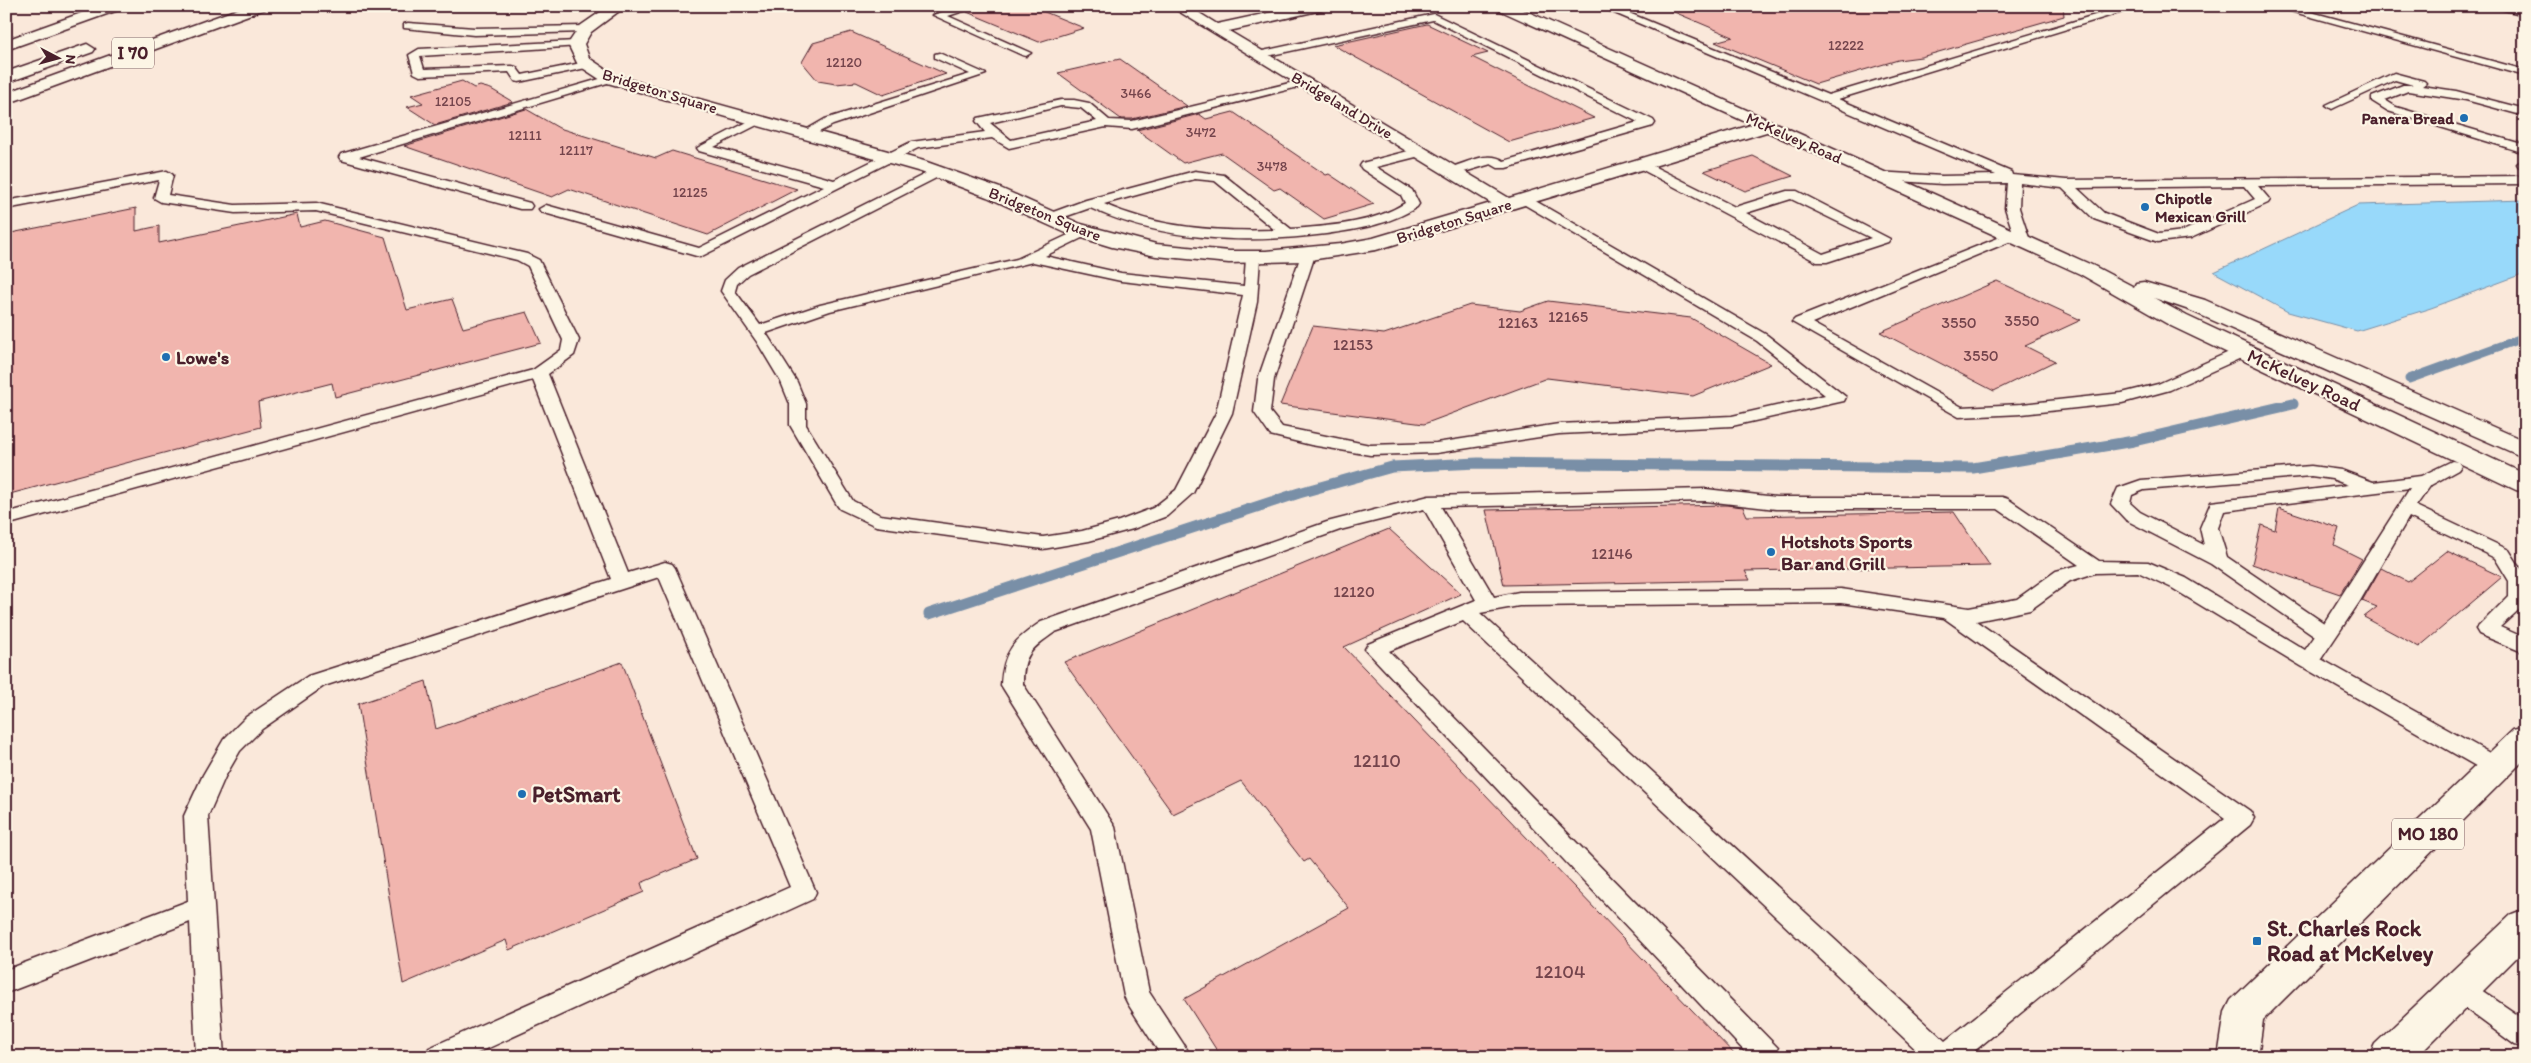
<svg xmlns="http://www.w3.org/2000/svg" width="2531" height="1063" font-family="Itim,sans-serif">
<rect width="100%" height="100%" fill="#fae8da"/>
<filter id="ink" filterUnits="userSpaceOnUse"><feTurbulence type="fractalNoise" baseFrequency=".02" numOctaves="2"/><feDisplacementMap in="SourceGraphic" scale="10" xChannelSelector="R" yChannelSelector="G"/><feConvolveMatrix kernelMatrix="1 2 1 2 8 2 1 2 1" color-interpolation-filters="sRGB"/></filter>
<g filter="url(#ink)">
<!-- water -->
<path fill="#98d9fa" stroke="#798fa7" d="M2525,200V273L2431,308L2357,331L2288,312L2214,272L2358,205Z"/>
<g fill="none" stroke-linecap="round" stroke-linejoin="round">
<!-- stream-far1 -->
<path stroke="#798fa7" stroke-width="9" d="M2409,379L2525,337"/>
<!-- stream -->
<path stroke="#798fa7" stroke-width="11" d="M929,614L1299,493L1392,467L1478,463L1973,468L2134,441L2293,404"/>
</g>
<!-- building -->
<g fill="#f1b5ae" stroke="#4a1f2b">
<path d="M981,6H1030L1084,28L1039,42L967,12Z"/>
<path d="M1660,6H2063L2064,16L1921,57L1898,60L1816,84L1715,42L1733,37Z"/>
<path d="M1427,24L1488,53L1472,57L1594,118L1509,142L1333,45Z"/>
<path d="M851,32L946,74L883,95L856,82L836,84L818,81L802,62L813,43Z"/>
<path d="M1120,59L1187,106L1132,119H1121L1058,73Z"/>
<path d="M462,81L474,88L480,86L491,89L513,102L435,125L407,107L423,103L411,95Z"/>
<path d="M526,109L559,128L656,158L672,151L797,189L708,235L569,189L552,197L404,146Z"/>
<path d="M1233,112L1326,175L1329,174L1374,204L1324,219L1280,188L1274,190L1222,153L1183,163L1137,130L1199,114L1206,119Z"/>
<path d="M1753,156L1793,176L1745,191L1704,171Z"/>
<path d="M136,208V231L159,226V243L297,214L300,227L325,221L385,237L407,310L452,299L463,328L527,312L541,343L335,397L332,383L258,402L261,427L6,495V234Z"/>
<path d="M1997,281L2081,320L2025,346L2055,361L1994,391L1880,332Z"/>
<path d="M1548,301L1691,318L1771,364L1693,396L1547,378L1424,424L1280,405L1313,326L1384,334L1470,305L1520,311Z"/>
<path d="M1726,505L1743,507L1747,516L1954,512L1990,566L1745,571L1750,580L1504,585L1486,510Z"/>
<path d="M2279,508L2339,528L2334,545L2362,559L2340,594L2252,564L2261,525L2275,530Z"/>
<path d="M1389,529L1461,594L1344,647L1737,1057H1221L1184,999L1349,908L1309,859L1304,862L1241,781L1173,814L1064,662Z"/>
<path d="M2447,551L2502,577L2419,647L2364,617L2377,607L2362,601L2381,568L2408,582Z"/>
<path d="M622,662L697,859L641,883L644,892L509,950L506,940L403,984L358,704L426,681L436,729Z"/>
</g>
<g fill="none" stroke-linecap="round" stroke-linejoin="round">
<!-- lane casing -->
<g stroke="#4a1f2b" stroke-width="3">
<g id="lane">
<path d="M961,6H979L948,16L1031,53L1026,56L1022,55L933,15Z"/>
<path d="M1598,6H1612L1828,95L2125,6H2142L1838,99L2011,172L2012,175L2066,180L2525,176V184L2258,186L2270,200L2268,203L2191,238L2158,242L2094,219L2062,188L2020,183L2019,208L2030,241L2028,244H2018L2016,239L1812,323L1962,407L2022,404L2122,393L2158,384L2238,348H2250L2252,351L2250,354L2170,390L2122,403L2022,414L1959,417L1792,322L1795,319L2013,232L2005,208L2007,183L1942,184L1872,179L1871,176L1877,172L1942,176L1996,175ZM2244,186L2255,199L2183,231L2159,234L2104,213L2077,188Z"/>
<path d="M2272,6H2289L2525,70V76Z"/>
<path d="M2495,6L2525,9V15L2496,8Z"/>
<path d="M1434,14L1653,120L1655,123L1653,126L1506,168H1498L1491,164L1454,175L1448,171L1449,168C1466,163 1489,150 1504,161L1638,122L1433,20L1258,58L1253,55L1258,52Z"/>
<path d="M408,23L474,28L585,26L590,29L585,32L474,35L404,28V24Z"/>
<path d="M576,41L581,44L580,46L420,56L424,69L512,66L516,67L522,75L586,62L592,65L586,68L519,82L515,81L509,72L420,76L414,73L409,55L419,49Z"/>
<path d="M939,53L986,74L833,125L809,137L805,138L799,134L825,119L970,74L935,58V54Z"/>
<path d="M2394,73L2424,81L2426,83L2422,86L2456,91L2525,109V116L2466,100L2408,91L2385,100L2396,107L2525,145V153L2388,111L2372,101V97L2403,85H2413L2395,80L2336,107L2332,109L2326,105Z"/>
<path d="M610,76L614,77V81L359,157L530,203L532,206L530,209H520L341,160L339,157L341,154Z"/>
<path d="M1306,79L1310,80V84L1132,129L1106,127L1009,148L992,138L918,148L700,257L541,212L539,209L546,205L699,248L824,186L699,151L697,148L755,118L759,117L765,121L714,147L834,180L911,142L985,132L976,121L978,118L1061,100H1074L1089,103L1109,120L1132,121ZM1061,106L1081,108L1097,121L1011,140L990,123Z"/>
<path d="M1420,148L1424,149L1426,152L1424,155L1376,167L1412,190L1419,204L1417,207C1389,225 1358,229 1326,234C1246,244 1165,242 1090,208L1050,222L1043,218L1045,215L1086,200L1195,171L1224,175L1291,229C1329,226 1372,224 1405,203L1401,195L1362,169L1360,166L1362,163ZM1195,179L1215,181L1275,230C1216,232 1158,228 1104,204Z"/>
<path d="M2525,158V167H2519L2517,164Z"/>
<path d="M1641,160L1735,207L1787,191H1797L1890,239L1888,242L1827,262H1817L1637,167L1635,164L1637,161ZM1791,199L1871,238L1823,254L1746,213Z"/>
<path d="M937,168L943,172L942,175L748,274L737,284L735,291L760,325L820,305L1017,259L1083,228L1090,232L1088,235L1045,256L1121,273L1244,286L1246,258L1253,254L1258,255L1260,258L1257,302L1232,413L1193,493L1167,516L1133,529L1089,541L1043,549L876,526L840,509L837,505L790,425V404L781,382L757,342L721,291L725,280L738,268ZM1033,262L1121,281L1243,295L1216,413L1176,490L1153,508L1119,521L1082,531L1043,537L880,515L853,501L806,425V404L797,382L766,333L830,311Z"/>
<path d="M167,171L173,175L168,195L235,205L316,203L527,254L539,260L579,340L574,355L548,374L628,573L665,562L672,564L675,568L816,892L813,899L469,1057H425L429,1048L790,887L659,577L324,686L262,729L240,751L225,777L208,816L224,1057H196L190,922L6,993V970L188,901L184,816L203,775L224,739L246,717L308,676L611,579L533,380L6,525V513L533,370L561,350L563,340L528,266L517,260L316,211L235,213L161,202L154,198L159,180L6,209V201Z"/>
<path d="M1525,195L1767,335L1846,397L1844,401L1732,426L1559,434L1436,453L1370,455L1311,445L1270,435L1254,412L1258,379L1301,255L1308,251L1315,255L1274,379L1270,412L1282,427L1370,445L1436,443L1559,424L1732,416L1825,395L1757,341L1520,202L1518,199Z"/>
<path d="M2452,461L2458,462L2461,466L2458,470L2431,485L2416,506L2509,550L2525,575V604L2500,627L2525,638V653L2479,634L2476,629L2509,596V581L2495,558L2409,517L2360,601L2321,659L2504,761L2507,767L2504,773L2496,776L2488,773L2301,666L2172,588L2138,572L2095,573L2070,581L2030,610L1976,621L2250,811L2254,818L2250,825L1967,1057H1924L1463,621L1389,651L1778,1048L1782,1057H1750L1365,649L1368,644L1476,600L1424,509L1340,530L1055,632C1031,649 1023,654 1023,684L1115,827L1149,992L1192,1057H1162L1128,1004L1124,996L1091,829L1001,685C1003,651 1014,640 1041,622L1327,522L1429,496L1706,489L1776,497H2002L2008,499L2099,561L2148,562L2186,578L2305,650L2315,636L2211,564L2126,520L2111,504L2118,488L2141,480L2311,466L2341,470L2373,482L2421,476ZM2311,476L2332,479L2348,485L2211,502L2200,528L2204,545L2140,512L2130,503L2132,495L2144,490ZM2410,488L2324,623L2227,557L2218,528L2224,511ZM1706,501L1776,509H1998L2079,565L2056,571L2017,599L1969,608L1841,589L1519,592L1494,597L1441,507ZM1841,603L1944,618L2225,818L1945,1041L1480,613L1519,606Z"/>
<path d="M2459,977L2468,981L2525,1020V1048L2515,1045L2450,997L2446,989L2450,981Z"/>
</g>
</g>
<!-- street casing -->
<g stroke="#4a1f2b" stroke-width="3">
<g id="street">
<path d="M101,6H123L121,9L6,50V40Z"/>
<path d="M609,6H626L591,32L584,44L589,58L616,76L924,161L1000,188L1081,224L1156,244L1229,251H1266L1340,244L1373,238L1491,203L1170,6H1188L1217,24L1300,6H1329L1322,10L1229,31L1509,198L1761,122H1773L1776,126L1773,130L1376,250L1303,261L1229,263L1156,256L1112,247L1066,233L987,197L921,172L604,82L578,65L568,44L580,26Z"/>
</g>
</g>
<!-- secondary casing -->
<g stroke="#4a1f2b" stroke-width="3">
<path id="secondary" d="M1495,6H1515L2094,266L2134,287L2136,283L2144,282L2205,300L2525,441V458L2189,310L2154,298L2187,316L2525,474V492L2516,490L2171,326L2080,274L1497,9Z"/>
</g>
<!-- primary casing -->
<g stroke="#4a1f2b" stroke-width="3">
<g id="primary">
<path d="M2525,727V759L2263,1020L2258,1057H2218L2225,1012L2231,1000L2513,730Z"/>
<path d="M2525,909V949L2417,1057H2369L2375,1044L2512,914Z"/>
</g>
</g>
<!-- highway casing -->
<g stroke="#4a1f2b" stroke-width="3">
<g id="highway">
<path d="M246,6H267L265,9L6,104V93Z"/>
<path d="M87,44L95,49L93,52L6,83V72Z"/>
</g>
</g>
<!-- lane -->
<use href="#lane" fill="#fcf5e5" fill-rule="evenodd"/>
<!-- street -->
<use href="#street" fill="#fcf5e5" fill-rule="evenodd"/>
<!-- secondary -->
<use href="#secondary" fill="#fcf5e5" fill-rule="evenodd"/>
<!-- primary -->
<use href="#primary" fill="#fcf5e5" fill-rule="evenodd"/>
<!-- highway -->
<use href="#highway" fill="#fcf5e5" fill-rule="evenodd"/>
</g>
</g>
<!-- markers -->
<g fill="#1f6fb2" stroke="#fcf5e5" stroke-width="2">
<circle cx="2464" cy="118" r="5"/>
<circle cx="2145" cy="207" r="5"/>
<circle cx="166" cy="357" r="5"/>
<circle cx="1771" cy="552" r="5"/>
<circle cx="522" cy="794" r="5"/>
<rect x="2252" y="936" width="10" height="10" rx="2.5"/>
</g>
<g text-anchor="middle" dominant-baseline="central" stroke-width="4.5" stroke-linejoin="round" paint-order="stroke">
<!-- far-number labels -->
<g font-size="14" fill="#74444c">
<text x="1846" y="45">12222</text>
<text x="844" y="62">12120</text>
<text x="1136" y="93">3466</text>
<text x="453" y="101">12105</text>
<text x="1201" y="132">3472</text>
<text x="525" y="135">12111</text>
<text x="576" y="150">12117</text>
<text x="1272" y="166">3478</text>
<text x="690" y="192">12125</text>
</g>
<!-- far-street labels -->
<g font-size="16" fill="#4a1f2b" stroke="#fcf5e5">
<text transform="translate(660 91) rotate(17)">Bridgeton Square</text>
<text transform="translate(1342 105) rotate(31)">Bridgeland Drive</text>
<text transform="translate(1794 138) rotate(24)">McKelvey Road</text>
<text transform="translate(1045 214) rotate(22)">Bridgeton Square</text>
<text transform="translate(1454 221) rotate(-17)">Bridgeton Square</text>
</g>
<!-- far-poi labels -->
<g font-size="16" font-weight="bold" fill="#4a1f2b" stroke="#fcf5e5" text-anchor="end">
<text x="2454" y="118">Panera Bread</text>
<text x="2155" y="198" text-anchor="start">Chipotle<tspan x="2155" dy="18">Mexican Grill</tspan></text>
</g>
<!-- number labels -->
<g font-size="16" fill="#74444c">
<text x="1568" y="316">12165</text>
<text x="2022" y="320">3550</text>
<text x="1518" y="322">12163</text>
<text x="1959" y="322">3550</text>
<text x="1353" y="344">12153</text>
<text x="1981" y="355">3550</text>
<text x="1612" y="553">12146</text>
<text x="1354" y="591">12120</text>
</g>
<!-- shield labels -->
<g fill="#fcf5e5" stroke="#7f5f63" stroke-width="1">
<rect x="112" y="37.5" width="42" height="31" rx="4"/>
<rect x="2392" y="818.5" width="72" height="31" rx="4"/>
</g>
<g font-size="18" font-weight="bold" fill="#4a1f2b">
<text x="133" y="53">I 70</text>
<text x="2428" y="834">MO 180</text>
</g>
<!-- poi labels -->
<g font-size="19" font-weight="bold" fill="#4a1f2b" stroke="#fcf5e5" text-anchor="start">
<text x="176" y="357">Lowe's</text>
<text x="1781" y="541">Hotshots Sports<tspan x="1781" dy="22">Bar and Grill</tspan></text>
</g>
<!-- street labels -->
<g font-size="19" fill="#4a1f2b" stroke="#fcf5e5">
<text transform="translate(2304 380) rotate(25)">McKelvey Road</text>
</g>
<!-- near-number labels -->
<g font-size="19" fill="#74444c">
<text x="1377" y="760">12110</text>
<text x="1560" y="971">12104</text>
</g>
<!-- near-poi labels -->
<g font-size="22" font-weight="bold" fill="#4a1f2b" stroke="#fcf5e5" text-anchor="start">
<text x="532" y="794">PetSmart</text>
<text x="2267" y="928">St. Charles Rock<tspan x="2267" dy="25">Road at McKelvey</tspan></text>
</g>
</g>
<!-- margin -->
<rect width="2531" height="1063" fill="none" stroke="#fcf5e5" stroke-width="25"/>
<rect x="12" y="12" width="2506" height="1038" fill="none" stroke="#4a1f2b" stroke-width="2" filter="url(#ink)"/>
<!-- north arrow -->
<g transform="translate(58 58) rotate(96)" stroke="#fcf5e5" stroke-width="4" paint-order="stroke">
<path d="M0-4L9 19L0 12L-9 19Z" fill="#4a1f2b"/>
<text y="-8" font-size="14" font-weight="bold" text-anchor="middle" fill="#4a1f2b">N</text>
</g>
</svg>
